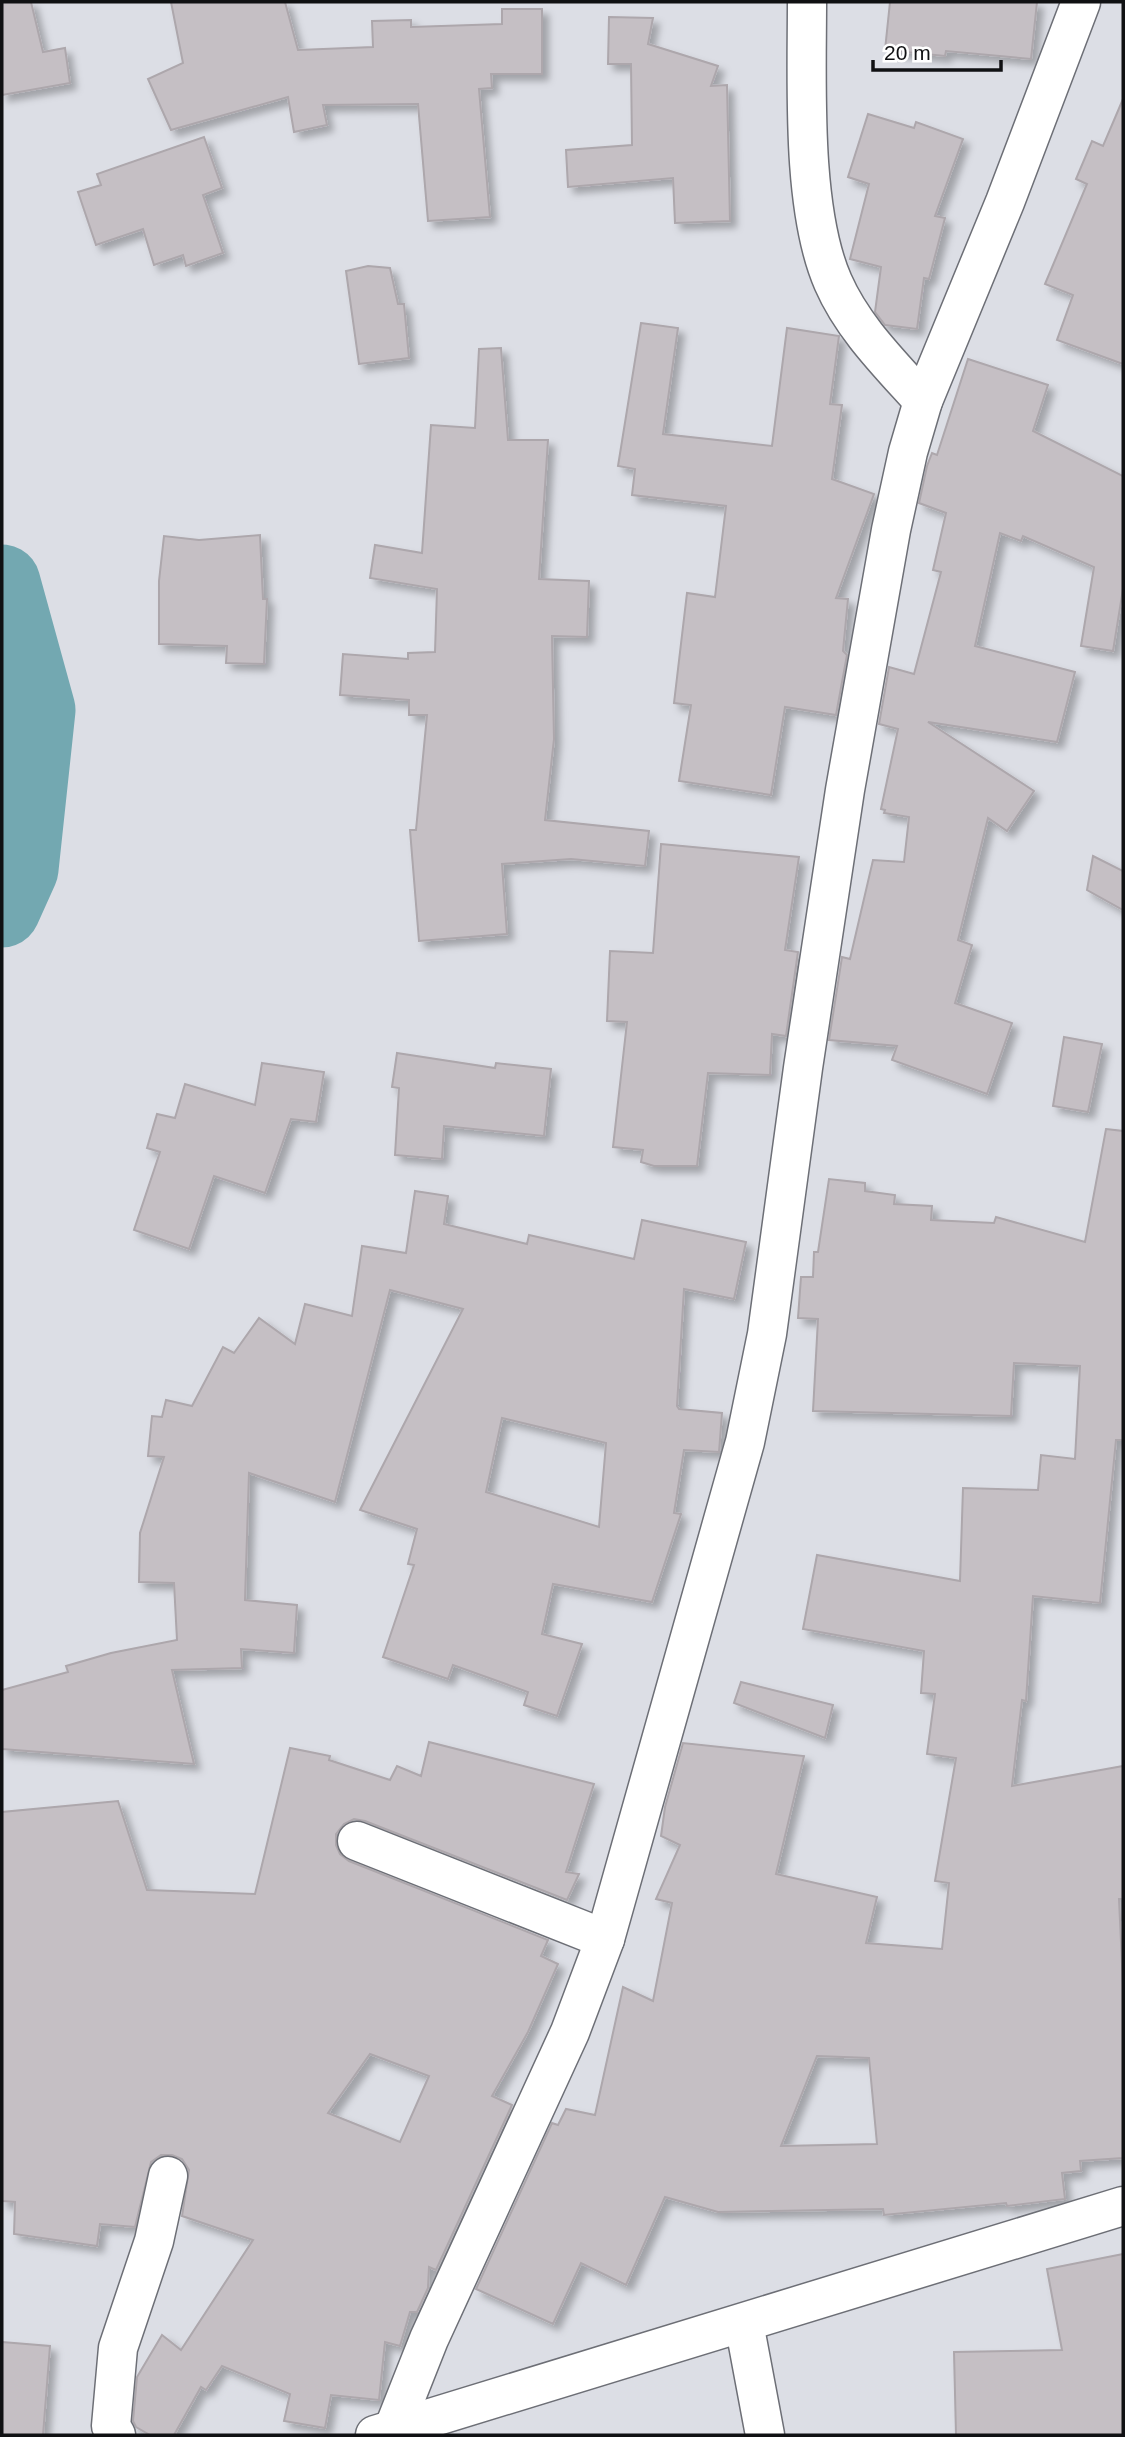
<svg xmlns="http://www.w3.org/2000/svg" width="1125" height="2437" font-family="Helvetica,sans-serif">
<defs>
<filter id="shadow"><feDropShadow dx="6" dy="6" stdDeviation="3.5" flood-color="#0004"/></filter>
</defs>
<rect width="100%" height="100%" fill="#dcdee5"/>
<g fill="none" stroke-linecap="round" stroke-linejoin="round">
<!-- river -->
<path stroke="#73a8b1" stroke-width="77" d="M2,583L37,710L20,869L2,909"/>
</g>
<!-- building -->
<g fill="#c5bfc4" stroke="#ada7ac" stroke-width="2" fill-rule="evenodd" filter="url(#shadow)">
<path d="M2,2H31L43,52L65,48L70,83L2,95Z"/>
<path d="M171,2H285L298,50L373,47L372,21L411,20V27L502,24V9H542V74H491L492,88L479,89L490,217L428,221L418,104L323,105L327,125L294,132L288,97L171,130L148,79L183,63Z"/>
<path d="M890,2H1037L1031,59L946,51L945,56L885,50Z"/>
<path d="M609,17L653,18L648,44L718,66L711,86L727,85L730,221L675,223L673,178L568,187L566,150L632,145L631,64H608Z"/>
<path d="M1123,99V364L1057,340L1073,295L1045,284L1087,184L1076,179L1092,141L1103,146Z"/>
<path d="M868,114L914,128L916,122L963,139L935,216L945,218L929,279L924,278L917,329L885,325L875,312L881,267L850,259L869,184L848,177Z"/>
<path d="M204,137L222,188L203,195L223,253L186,266L183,255L154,265L143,229L96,245L78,192L101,185L97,174Z"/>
<path d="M368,266L390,268L398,304H404L409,358L359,364L346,271Z"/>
<path d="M641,323L678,328L663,434L772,446L787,328L839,336L830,404L842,405L832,479L874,494L836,598L848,599L843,651L847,655L836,715L785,707L771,795L679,781L691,705L674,703L687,593L715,597L726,506L632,495L635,469L618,466Z"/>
<path d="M501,348L508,440H548L539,579L589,581L587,637L552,636L554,739L545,820L649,831L645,866L571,859L502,864L507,934L419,941L410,830H416L427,715H409V700L340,695L343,654L408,659V653L435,652L437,589L370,578L375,545L422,553L431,425L475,428L479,349Z"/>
<path d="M968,359L1048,385L1033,431L1123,476V589L1113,651L1081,646L1094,567L1023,536L1021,541L1000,533L975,646L1075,672L1057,742L928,722L1034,791L1007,831L988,818L958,940L972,945L955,1003L1012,1023L987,1094L892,1060L897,1046L829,1040L842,957L850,959L873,860L904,862L909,817L884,813L885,810L881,809L898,729L879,724L889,667L914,674L941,572L933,570L946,513L919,503L927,466L932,453L937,455Z"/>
<path d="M260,535L263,599H267L264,664L226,663L227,646L159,644V581L164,536L199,540Z"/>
<path d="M661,844L799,857L785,950L798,952L786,1036L772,1034L770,1075L708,1073L697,1166H654L641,1162L643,1150L613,1147L627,1022L607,1021L610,951L653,953Z"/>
<path d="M1093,856L1123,871V910L1087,890Z"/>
<path d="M1064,1037L1102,1044L1088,1112L1053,1106Z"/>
<path d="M397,1053L495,1068L496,1063L551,1069L544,1136L444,1126L442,1159L395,1155L399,1088L392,1087Z"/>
<path d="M262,1063L324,1072L316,1122L291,1119L265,1193L214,1176L189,1249L134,1230L160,1152L147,1148L157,1114L175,1118L185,1084L255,1105Z"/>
<path d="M1106,1129L1123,1131V1440H1116L1100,1603L1033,1596L1026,1701L1022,1700L1012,1786L1123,1766V1899H1119L1123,1986V2158L1080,2161L1081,2171L1062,2173L1065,2199L1007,2206L1006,2203L884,2215L883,2209L718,2212L665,2197L626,2285L581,2263L553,2324L476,2289L552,2123L558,2125L566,2109L595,2115L623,1987L653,2001L672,1903L656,1899L680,1845L661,1836L665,1807L683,1743L804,1756L776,1874L877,1897L866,1943L942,1949L949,1883L935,1881L956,1758L927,1754L935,1694L921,1693L924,1651L803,1629L817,1555L960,1581L963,1488L1038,1490L1041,1455L1075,1459L1080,1366L1014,1363L1011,1416L813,1411L818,1319L798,1318L801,1277H813L814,1252H818L829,1179L865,1183V1191L895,1195L894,1204L932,1206L931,1220L994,1223L996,1217L1085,1242ZM817,2056L869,2058L877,2144L781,2146Z"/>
<path d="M415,1191L448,1196L444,1224L527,1244L529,1235L634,1259L642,1220L746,1242L734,1299L684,1289L677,1406L679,1409L722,1413L719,1452L684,1450L674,1513L681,1514L652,1602L553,1584L542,1634L582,1644L557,1716L524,1705L528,1692L453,1665L448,1679L383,1657L414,1565L408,1564L417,1529L360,1510L463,1309L390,1290L335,1502L249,1473L245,1600L297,1605L294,1653L241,1649L242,1668L172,1670L194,1764L2,1749V1690L68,1672L66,1666L111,1653L177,1640L174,1583L139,1582L140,1533L164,1457L148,1456L152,1416L162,1417L166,1400L192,1406L223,1347L234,1353L259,1318L295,1344L305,1304L352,1316L362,1246L406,1253ZM502,1418L606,1443L599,1527L486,1492Z"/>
<path d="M741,1682L833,1705L825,1738L734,1703Z"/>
<path d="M429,1742L594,1784L566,1872L579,1874L567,1900L365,1821L354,1819L344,1824L336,1834V1845L340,1854L349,1861L548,1940L541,1956L558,1964L528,2032L492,2096L512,2105L436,2270L429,2267L428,2288L417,2312H410L400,2346L385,2342L379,2400L331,2395L325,2428L284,2421L290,2394L222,2366L206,2390L201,2387L174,2435H150L136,2427L133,2421L137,2377L162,2335L181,2350L253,2240L182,2216L189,2170L182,2159L172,2155H161L151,2162L135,2227L100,2224L97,2246L14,2234L15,2202L2,2201V1812L118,1801L147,1890L255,1894L290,1748L330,1756L329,1760L390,1780L397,1766L421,1776ZM370,2054L429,2076L400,2142L328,2113Z"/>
<path d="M1123,2254V2435H956L954,2352L1062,2350L1047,2269Z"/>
<path d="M2,2342L50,2346L43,2435H2Z"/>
</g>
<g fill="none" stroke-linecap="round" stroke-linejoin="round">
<!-- minor casing -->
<g stroke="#6d6f76" stroke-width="41">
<g id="minor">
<path d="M807,2C807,82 801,209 833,282C853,328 890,364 923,401"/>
<path d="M357,1841L605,1939"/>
<path d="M744,2323L765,2435"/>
<path d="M116,2435L111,2426L118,2348L154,2241L168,2176"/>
<path d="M375,2435L1123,2206"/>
<path d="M391,2435L429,2339L570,2032L605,1939L745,1442L767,1334L803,1068L845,790L891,530L908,452L923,401L1005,202L1081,2"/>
</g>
</g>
<!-- minor -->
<use href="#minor" stroke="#fff" stroke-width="38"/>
</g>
<!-- border -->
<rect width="1125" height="2437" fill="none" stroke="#101113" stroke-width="7"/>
<!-- scale -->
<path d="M873 60v10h128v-10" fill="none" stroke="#101113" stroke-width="3.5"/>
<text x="884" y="60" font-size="21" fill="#101113" stroke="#ffffff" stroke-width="5" paint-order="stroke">20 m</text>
</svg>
